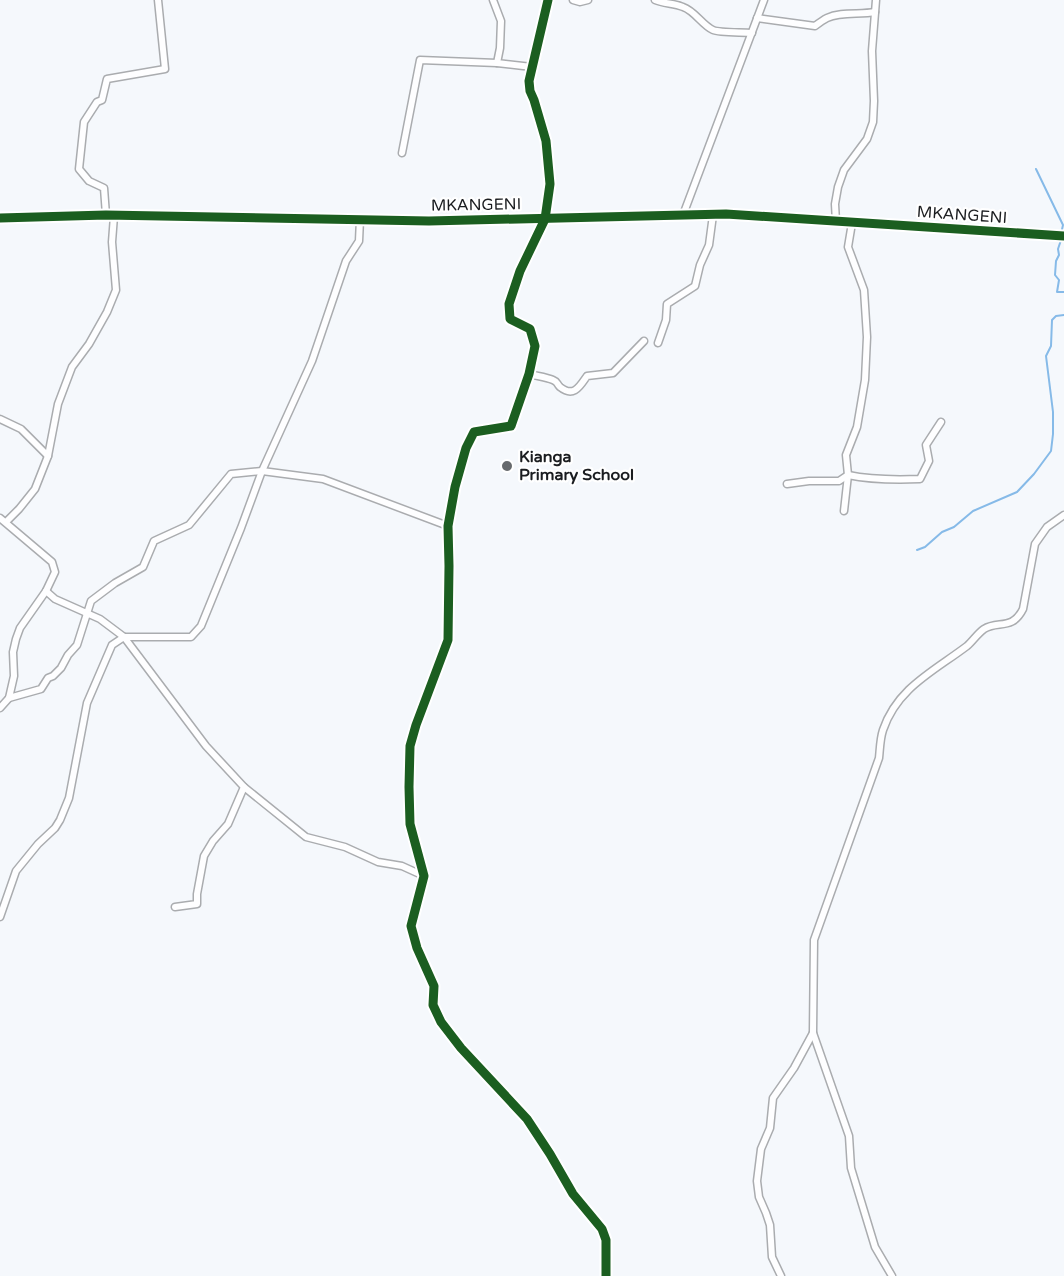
<svg xmlns="http://www.w3.org/2000/svg" width="1064" height="1276" font-family="'Varela Round',sans-serif">
<rect width="100%" height="100%" fill="#f5f8fc"/>
<g fill="none" stroke-linecap="round" stroke-linejoin="round">
<!-- stream -->
<g stroke="#86bae8" stroke-width="2">
<path d="M1036,169L1063,225L1061,234"/>
<path d="M1061,240L1058,249L1059,255L1056,261L1055,275L1059,280L1057,292H1064"/>
<path d="M917,550L925,547L942,532L954,527L973,511L1017,492L1034,474L1051,451L1053,434V412L1046,356L1051,346L1052,320L1056,316L1064,315"/>
</g>
<!-- minor casing -->
<g stroke="#aaacaf" stroke-width="9">
<g id="minor">
<path d="M493,0L501,21L500,48L497,63L532,67"/>
<path d="M548,0L529,81L530,91L534,100L546,141L550,184L545,219L520,271L509,304L510,319L530,329L535,346L529,374L511,426L474,432L466,448L455,487L448,526L449,566L448,640L416,725L410,746L409,787L410,824L424,876L411,926L417,948L434,986L433,1005L441,1022L461,1048L527,1119L550,1154L573,1194L602,1229L606,1240V1276"/>
<path d="M573,0L580,2L588,0"/>
<path d="M655,0C664,4 674,3 683,7C695,11 702,25 713,30C720,33 743,32 752,33"/>
<path d="M757,18L815,26C819,23 823,20 827,18C841,11 860,15 875,12"/>
<path d="M402,153L420,60L497,63"/>
<path d="M106,215L104,188L89,181L79,169L84,122L97,102L102,100L107,79L165,69L158,0"/>
<path d="M683,215L764,0"/>
<path d="M836,222L835,204L838,187L844,170L867,139L873,122L874,101L872,51L876,0"/>
<path d="M658,343L666,320L667,304L695,286L700,265L709,245L713,215"/>
<path d="M529,374C536,376 546,377 553,380C558,382 556,383 560,387C574,398 580,386 587,376L613,373L644,341"/>
<path d="M0,419L21,429L48,456"/>
<path d="M787,484L809,481H839L848,475C872,480 895,480 920,479L929,461L926,445L941,422"/>
<path d="M844,511L848,475L846,455L857,427L865,380L867,337L864,290L848,247L852,223"/>
<path d="M0,518L52,562L55,572L46,591L20,628L16,639L13,652L14,676L9,698L0,708"/>
<path d="M6,522L19,509L35,489L48,456L58,404L72,367L89,344L107,312L116,290L112,242L114,216"/>
<path d="M46,591L55,599L100,619L124,637L206,746L244,787L228,824L213,841L204,856L197,894V904L175,907"/>
<path d="M9,698L41,689L48,678L53,676L61,668L68,655L77,645L91,601L115,583L143,567L154,541L189,525L231,474L262,471L323,479L448,526"/>
<path d="M244,787L306,837L345,847L378,862L402,866L424,876"/>
<path d="M0,917L16,871L38,844L55,828L60,820L69,798L87,703L112,645L124,637H191L201,626L241,528L262,471L312,361L346,261L359,241L360,219"/>
<path d="M781,1276L772,1257L770,1225L766,1213L759,1197L757,1181L761,1149L770,1128L773,1098L794,1068L813,1033"/>
<path d="M892,1276L875,1247L851,1168L849,1136L813,1033L814,940L879,758C880,749 880,739 883,730C897,688 934,671 967,646C973,641 977,634 984,629C998,620 1012,631 1023,609L1035,544L1047,527L1064,515"/>
</g>
</g>
<!-- tertiary casing -->
<g stroke="#aaacaf" stroke-width="11">
<path id="tertiary" d="M0,218L106,215L429,221L726,214L1064,236"/>
</g>
<!-- minor -->
<use href="#minor" stroke="#fefeff" stroke-width="6"/>
<!-- tertiary -->
<use href="#tertiary" stroke="#fefeff" stroke-width="8"/>
<!-- cycleway casing -->
<g stroke="#fff" stroke-width="13">
<g id="cycleway">
<path d="M548,0L529,81L530,91L534,100L546,141L550,184L545,219L520,271L509,304L510,319L530,329L535,346L529,374L511,426L474,432L466,448L455,487L448,526L449,566L448,640L416,725L410,746L409,787L410,824L424,876L411,926L417,948L434,986L433,1005L441,1022L461,1048L527,1119L550,1154L573,1194L602,1229L606,1240V1276"/>
<path d="M0,218L106,215L429,221L726,214L1064,236"/>
</g>
</g>
<!-- cycleway -->
<use href="#cycleway" stroke="#1b5e20" stroke-width="9"/>
</g>
<!-- markers -->
<circle fill="#676a6d" stroke="#fff" stroke-width="2" cx="507" cy="466" r="6"/>
<g text-anchor="middle" dominant-baseline="central" stroke-width="4.5" stroke-linejoin="round" paint-order="stroke">
<!-- street labels -->
<g font-size="16" fill="#1b1d20" stroke="#fff">
<text transform="translate(476 205) rotate(-1)">MKANGENI</text>
<text transform="translate(962 215) rotate(4)">MKANGENI</text>
</g>
<!-- poi labels -->
<g font-size="16" font-weight="bold" fill="#1b1d20" stroke="#fff" text-anchor="start">
<text x="519" y="457">Kianga<tspan x="519" dy="18">Primary School</tspan></text>
</g>
</g>
</svg>
